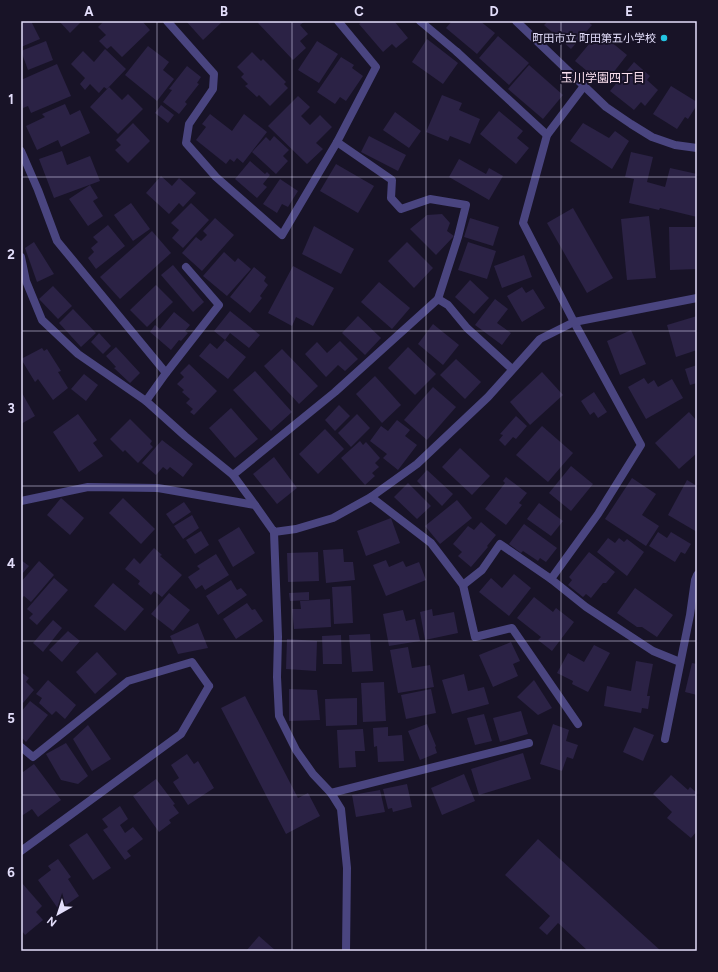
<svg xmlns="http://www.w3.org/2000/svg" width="718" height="972" font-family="Figtree,'Noto Sans JP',sans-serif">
<rect width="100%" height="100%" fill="#181327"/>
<!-- building -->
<g fill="#2b2245">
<path d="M21,21H31L40,39L21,47Z"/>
<path d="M59,21H82L70,33Z"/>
<path d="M104,21H142L150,30L122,57L111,46L107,49L99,41L106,35L98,27Z"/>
<path d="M186,21H223L203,40Z"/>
<path d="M260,21H305L300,25L308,34L300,41L306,48L293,60L258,23Z"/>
<path d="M363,21H394L408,38L396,48L392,44L383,52L359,24Z"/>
<path d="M452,21H480L495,33L477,54L446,28Z"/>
<path d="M548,21H587L592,25L571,49L544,25Z"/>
<path d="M599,32L627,55L609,78L598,70L593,76L575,61Z"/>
<path d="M498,36L529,63L509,85L479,58Z"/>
<path d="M427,39L458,63L443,84L412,62Z"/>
<path d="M46,41L53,60L28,70L21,51Z"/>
<path d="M317,41L338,54L319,83L298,70Z"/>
<path d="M148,46L169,62L163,70L174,79L157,101L125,75Z"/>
<path d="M105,49L126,69L107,89L104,87L99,93L90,84L85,90L80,84L85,78L71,64L83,51L94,62Z"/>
<path d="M252,52L261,61L263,59L286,82L284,84L288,88L270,106L259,95L257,97L245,86L248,84L241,77L244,74L237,67Z"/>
<path d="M341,57L354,65L352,68L363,76L346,101L340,97L335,104L317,92Z"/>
<path d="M634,62L650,76L647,80L658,90L645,106L641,102L634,110L610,91Z"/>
<path d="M57,64L71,96L31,113L28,106L23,108L21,102V80Z"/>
<path d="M529,65L563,95L543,119L508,89Z"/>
<path d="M187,66L201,77L197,83L199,84L185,102L187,104L179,114L163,102L172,90L169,89Z"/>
<path d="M671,86L697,102V105L688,119L685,117L677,129L653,114Z"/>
<path d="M109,87L122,100L128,94L143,109L118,134L90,107Z"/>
<path d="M442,95L462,103L459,110L480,119L470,144L450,136L448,141L426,132Z"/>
<path d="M298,96L310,107L301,116L310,125L320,115L332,127L316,143L323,149L307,164L268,126Z"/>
<path d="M65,104L70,115L80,110L90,133L61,147L58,140L37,150L26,126L45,117L42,114Z"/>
<path d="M161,105L174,115L168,123L155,113Z"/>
<path d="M499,111L523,131L517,138L529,148L516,164L480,134Z"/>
<path d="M395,112L421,131L409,148L383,130Z"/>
<path d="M210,114L232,131L244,114L267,132L243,163L237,158L234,162L230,159L226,164L196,140L206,127L202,124Z"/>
<path d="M133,123L150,141L128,163L115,150L121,145L116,140Z"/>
<path d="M583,123L609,138L615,131L629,141L612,169L570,141Z"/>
<path d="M274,136L289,150L283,156L288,161L276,174L252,152L266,137L270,141Z"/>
<path d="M369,136L406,155L398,171L361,152Z"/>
<path d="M62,151L67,165L90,156L100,181L54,198L39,159Z"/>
<path d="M631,152L653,157L647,182L665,187L670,168L697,174V217L660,208L659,210L629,203L634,179L625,177Z"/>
<path d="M459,159L486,174L489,168L503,176L489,200L449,177Z"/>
<path d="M250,161L265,174L267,172L270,175L263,184L267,187L257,198L235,179Z"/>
<path d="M336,164L374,186L358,213L320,191Z"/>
<path d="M161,176L172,186L179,178L196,193L183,207L179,203L169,214L146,193Z"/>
<path d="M280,179L298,191L288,207L282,204L277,213L263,204Z"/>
<path d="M90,185L98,198L93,201L103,216L88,226L69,199Z"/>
<path d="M131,203L150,229L133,241L114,215Z"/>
<path d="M191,203L209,220L183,248L172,238L179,230L171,223Z"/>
<path d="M573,208L613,278L587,293L547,223Z"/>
<path d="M442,214L450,223L447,231L454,236L436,255L410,229L427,215Z"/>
<path d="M649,216L656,278L627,280L621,219Z"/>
<path d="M215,218L234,235L202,271L182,253L196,237L201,241L207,235L203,231Z"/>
<path d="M470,218L499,227L493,246L464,237Z"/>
<path d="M108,225L125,246L96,269L88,258L94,252L91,248L98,242L93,237Z"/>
<path d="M314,226L354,249L341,274L302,254Z"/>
<path d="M669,227H697V269L670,270Z"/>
<path d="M152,231L171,253L120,299L100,277Z"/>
<path d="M34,242L54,274L37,282L25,248Z"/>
<path d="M407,242L433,268L414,288L388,261Z"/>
<path d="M468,242L496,251L487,279L458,270Z"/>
<path d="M224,252L235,262L238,258L251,269L227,296L203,276Z"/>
<path d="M524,255L532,277L502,288L494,266Z"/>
<path d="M173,265L204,302L193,312L161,275Z"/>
<path d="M293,266L334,288L313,326L296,317L292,326L268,313Z"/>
<path d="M254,267L266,277L264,281L268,285L260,296L262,298L250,313L230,297Z"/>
<path d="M470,280L489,298L474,314L455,297Z"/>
<path d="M379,282L410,308L392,329L361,302Z"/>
<path d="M156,285L173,302L147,327L130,310Z"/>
<path d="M53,286L72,306L58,319L39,299Z"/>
<path d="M522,287L526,293L533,289L545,308L522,322L507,296Z"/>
<path d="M495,299L508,309L497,323L511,333L502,345L475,325Z"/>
<path d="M73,309L96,333L81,347L59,323Z"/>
<path d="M230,311L260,335L249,348L230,333L225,340L214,331Z"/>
<path d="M174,312L190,325L185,331L188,333L181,341L179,340L171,350L150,332L155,325L160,329Z"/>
<path d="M358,316L381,338L365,355L342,333Z"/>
<path d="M697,316V350L676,357L667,325Z"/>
<path d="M433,324L459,345L443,365L418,344Z"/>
<path d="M631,330L646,364L620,375L607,341Z"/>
<path d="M99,333L111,346L103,354L91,342Z"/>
<path d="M225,340L246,357L228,379L199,356L210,343L217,349Z"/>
<path d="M340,341L358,359L345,371L338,365L326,377L305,354L317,342L327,353Z"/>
<path d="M116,347L140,373L130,383L114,368L116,367L106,356Z"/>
<path d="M408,347L436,374L415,395L388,368Z"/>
<path d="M42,348L44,351L47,349L61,371L58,372L68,388L53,400L38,379L35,382L21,359Z"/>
<path d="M282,349L318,386L299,404L264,366Z"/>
<path d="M456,359L481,382L465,399L440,375Z"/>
<path d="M189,364L217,391L194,415L190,412L193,409L186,403L190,399L182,392L184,390L177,384L184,377L180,373Z"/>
<path d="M697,365V383L690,385L685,369Z"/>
<path d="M255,371L292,412L271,431L233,390Z"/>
<path d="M542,372L563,395L530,425L510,402Z"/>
<path d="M84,374L98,385L86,401L71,389Z"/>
<path d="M375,376L401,405L382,423L356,394Z"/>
<path d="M644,378L648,384L654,380L658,387L672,379L683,398L646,419L628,387Z"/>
<path d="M433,387L456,407L427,440L404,420Z"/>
<path d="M594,392L607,412L598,418L594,412L590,415L581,401Z"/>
<path d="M22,393L35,416L21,424V394Z"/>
<path d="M339,405L350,416L335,431L325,420Z"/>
<path d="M231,408L258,439L235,458L209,428Z"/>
<path d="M689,412L697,421V453L679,469L655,443Z"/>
<path d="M78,414L97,440L93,443L103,456L79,472L53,432Z"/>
<path d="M357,414L370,428L351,447L338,433Z"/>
<path d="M516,416L527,426L516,439L513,437L505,446L499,440L503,435L500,434Z"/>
<path d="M130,419L152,441L150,444L153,447L138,463L125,450L123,452L110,439Z"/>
<path d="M397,420L410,430L405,436L417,445L398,470L383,458L387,454L370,441L381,426L388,431Z"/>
<path d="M542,426L573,453L548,482L516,455Z"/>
<path d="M325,429L344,449L318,474L299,454Z"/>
<path d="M162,440L193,464L183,477L170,467L167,470L163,467L156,475L142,463Z"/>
<path d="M360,441L363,445L366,442L380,458L375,463L379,467L372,473L375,476L365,485L341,458Z"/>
<path d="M460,448L490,476L472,495L442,467Z"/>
<path d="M274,457L297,488L277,504L253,474Z"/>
<path d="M571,466L593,484L571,511L549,493Z"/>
<path d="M427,470L453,494L442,506L417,481Z"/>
<path d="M506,477L527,493L519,503L522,505L506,525L485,509L505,483L503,481Z"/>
<path d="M632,478L656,494L642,515L659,526L646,546L605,519Z"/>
<path d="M687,480L697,486V532L668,515Z"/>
<path d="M408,483L431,506L417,519L394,497Z"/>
<path d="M61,498L84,518L70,535L47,515Z"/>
<path d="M123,498L155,529L141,544L109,513Z"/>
<path d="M457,500L472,518L440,544L425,526Z"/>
<path d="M184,502L191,512L173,524L166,514Z"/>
<path d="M539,503L563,521L551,536L527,519Z"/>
<path d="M192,515L199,528L183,539L174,526Z"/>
<path d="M391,518L400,543L366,556L357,531Z"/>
<path d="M481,522L496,535L487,546L488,547L471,567L458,556L462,552L453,544L468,526L474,530Z"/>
<path d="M524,524L557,548L546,562L540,558L538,561L523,551L521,553L509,544Z"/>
<path d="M239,527L255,553L233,567L218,540Z"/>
<path d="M201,531L209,545L195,554L186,540Z"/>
<path d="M658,532L667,538L671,532L691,544L685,554L681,552L675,562L649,546Z"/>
<path d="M608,538L615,543L619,538L624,542L627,539L644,552L627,576L597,552Z"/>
<path d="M154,548L162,555L160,556L182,575L162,597L154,591L151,595L138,584L140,581L125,569L134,558L140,564Z"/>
<path d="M343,549L344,562H353L355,580L326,583L323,550Z"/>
<path d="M318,552L319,581L288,582L287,553Z"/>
<path d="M589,552L615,572L606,583H603L591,598L586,594L583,597L568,585L572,580L569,577Z"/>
<path d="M216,554L229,575L205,590L202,585L196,589L188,577L200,569L197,566Z"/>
<path d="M21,560L29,566L21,575Z"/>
<path d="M386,560L389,567L403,561L406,567L419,562L426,580L386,596L373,565Z"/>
<path d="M39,561L54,575L31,602L24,596L22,598L21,596V582Z"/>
<path d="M514,574L531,588L509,616L479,592L491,578L502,588Z"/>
<path d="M54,578L68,590L37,625L29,618L33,614L27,609Z"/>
<path d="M231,580L237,590L241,588L247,595L218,615L206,596Z"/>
<path d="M113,583L144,609L125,631L94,606Z"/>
<path d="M351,586L353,623L334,624L332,587Z"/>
<path d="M635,588L673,615L657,637L642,627H637L617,613Z"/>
<path d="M309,592V600L290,601L289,593Z"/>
<path d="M169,593L190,610L173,631L151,614Z"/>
<path d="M534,597L553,612L556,608L574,622L552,651L538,640L541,637L517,618Z"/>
<path d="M330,599L331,627L294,629L292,609H301L300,601Z"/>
<path d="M247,603L252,610L255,609L263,621L236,639L223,619Z"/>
<path d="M432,609L433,616L454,612L458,633L425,640L420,612Z"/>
<path d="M403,610L406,621L415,619L420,641L389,646L383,614Z"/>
<path d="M53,620L62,628L43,652L33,643Z"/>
<path d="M198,623L208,648L178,654L170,636Z"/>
<path d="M68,631L80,641L62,662L49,650Z"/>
<path d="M370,634L373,671L352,672L349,635Z"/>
<path d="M341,635L342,664H323L322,636Z"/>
<path d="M287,639L317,641L316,671L286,669Z"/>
<path d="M511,642L520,661L513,664L518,676L493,687L479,655Z"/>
<path d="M594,645L610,653L588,692L572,684L573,681L557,673L568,653L584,662Z"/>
<path d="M408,647L412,668L430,665L434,687L398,693L390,650Z"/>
<path d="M97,652L117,674L95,694L76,672Z"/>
<path d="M636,661L653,664L647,696H650L648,709L642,708L641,713L604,706L607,686L631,691Z"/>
<path d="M692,663L697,664V695L685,692Z"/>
<path d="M21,672L29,678L26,682L34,690L23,703L21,701Z"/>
<path d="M464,674L468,691L484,687L489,704L452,714L442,680Z"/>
<path d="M48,680L76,705L65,719L56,711L52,715L39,703L42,698L36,694Z"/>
<path d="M534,680L552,708L538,715L517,697Z"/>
<path d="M384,682L386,721L363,722L361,683Z"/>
<path d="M289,689L317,690L320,720L289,721Z"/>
<path d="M431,689L436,713L406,719L401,695Z"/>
<path d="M245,696L298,798L308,793L320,816L286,834L221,708Z"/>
<path d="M357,698V725L326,726L325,699Z"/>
<path d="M30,701L48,715L26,742L21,737V712Z"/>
<path d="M521,711L528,734L500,742L493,718Z"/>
<path d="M484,714L492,741L475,745L467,718Z"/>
<path d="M427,724L436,746L435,747L437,753L420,760L408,731Z"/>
<path d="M553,724L569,730L566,741L578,745L573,759L567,757L562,771L540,764Z"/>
<path d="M88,725L111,759L92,771L73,739Z"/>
<path d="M388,727V736L402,735L404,761L378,762L377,746L374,747L373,728Z"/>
<path d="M634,727L654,735L643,761L623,752Z"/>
<path d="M363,729L365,751H355L356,767L339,768L337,730Z"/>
<path d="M66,743L88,776L78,784L61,780L46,754Z"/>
<path d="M523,753L531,779L479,795L471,769Z"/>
<path d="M187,754L194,764L198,761L214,788L188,805L173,782L179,778L171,765Z"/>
<path d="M34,764L61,800L38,817L32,809L23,815L21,813V769L23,772Z"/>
<path d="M464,774L475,801L442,815L431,788Z"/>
<path d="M671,775L688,790L690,787L697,793V831L691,838L667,818L672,812L653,794Z"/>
<path d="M156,779L175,804L173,805L179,813L169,820L171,823L159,832L133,796Z"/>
<path d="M407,784L412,807L393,812L392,808L388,809L383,789Z"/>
<path d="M380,790L385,812L356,817L352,795Z"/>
<path d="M120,806L128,819L120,825L125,833L133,827L143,839L127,851L131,856L125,860L103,830L108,827L102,819Z"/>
<path d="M87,833L111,868L93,880L69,845Z"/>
<path d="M538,839L661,951H588L558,923L547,935L539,928L550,916L505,875Z"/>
<path d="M58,859L71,877L68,879L79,896L59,910L38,880L51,870L48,866Z"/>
<path d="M21,882L42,906L36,912L43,920L25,935L21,930Z"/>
<path d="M259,936L276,951H246Z"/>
</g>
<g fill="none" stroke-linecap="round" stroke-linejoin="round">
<!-- service -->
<g stroke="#4a4580" stroke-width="8">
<path d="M420,21L457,52"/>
<path d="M337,142L392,180L391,198L401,209L430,199L466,205L458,237L438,299"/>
<path d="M166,373L219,305L186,267"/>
<path d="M463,585L482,570L500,544L551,579"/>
<path d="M21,747L33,757L128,681L192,662L209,686"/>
</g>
<!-- minor -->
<g stroke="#4a4580" stroke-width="8">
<path d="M167,21L214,74L213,89L189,124L186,143L216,177L282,235L337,142L376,67L338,21"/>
<path d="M516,21L606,107L631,124L652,137L675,145L697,148"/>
<path d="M457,52L547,135"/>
<path d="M584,86L547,135L523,223L574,322L641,445L598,514L551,579L586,607L624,632L653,651L680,662"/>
<path d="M21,151L38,190L57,241L166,373L146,401"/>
<path d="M21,257L26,281L42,320L78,354L146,401L185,436L233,475L255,505"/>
<path d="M233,475L335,392L438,299L448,305L467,328L512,369"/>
<path d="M371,497L431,543L463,585L475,637L512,628L578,724"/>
<path d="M21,501L88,487L158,488L255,505L274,532L296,529L333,518L371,497L417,464L488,397L540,339L574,322L697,298"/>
<path d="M274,532L278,637L277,677L279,716L296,750L313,774L331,793L341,809L347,868L346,951"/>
<path d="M665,739L690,615L695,580L697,575"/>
<path d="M331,793L529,743"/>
<path d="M21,851L181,734L209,686"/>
</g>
</g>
<!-- grid -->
<path fill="none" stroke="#e3defb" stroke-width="1" stroke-opacity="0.55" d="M157,21V951M292,21V951M426,21V951M561,21V951M21,177H697M21,331H697M21,486H697M21,641H697M21,795H697"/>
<!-- markers -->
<circle fill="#23c4e2" stroke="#181327" stroke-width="1.5" cx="664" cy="38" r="4"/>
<g text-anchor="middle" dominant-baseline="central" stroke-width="4" stroke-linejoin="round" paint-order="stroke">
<!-- poi labels -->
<g font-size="11" fill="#e3defb" stroke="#181327" text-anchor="end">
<text x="656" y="38">町田市立 町田第五小学校</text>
</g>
<!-- neighbourhood labels -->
<g font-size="12" fill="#fbe0ef" stroke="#181327">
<text x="603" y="78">玉川学園四丁目</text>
</g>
</g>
<!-- border -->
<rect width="718" height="972" fill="none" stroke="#181327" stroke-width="44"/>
<!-- north arrow -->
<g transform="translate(58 914) rotate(219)" stroke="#181327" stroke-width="3" paint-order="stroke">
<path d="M0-3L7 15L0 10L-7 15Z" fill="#e3defb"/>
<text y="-6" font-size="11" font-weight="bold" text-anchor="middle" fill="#e3defb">N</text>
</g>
<rect x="22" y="22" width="674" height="928" fill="none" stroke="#e3defb" stroke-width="1.5"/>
<g font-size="13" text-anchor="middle" font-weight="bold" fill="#e3defb">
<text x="89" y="16">A</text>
<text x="224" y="16">B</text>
<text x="359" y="16">C</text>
<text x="494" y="16">D</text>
<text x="629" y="16">E</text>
<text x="11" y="104">1</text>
<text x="11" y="259">2</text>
<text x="11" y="413">3</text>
<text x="11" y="568">4</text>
<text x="11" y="723">5</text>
<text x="11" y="877">6</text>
</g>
</svg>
